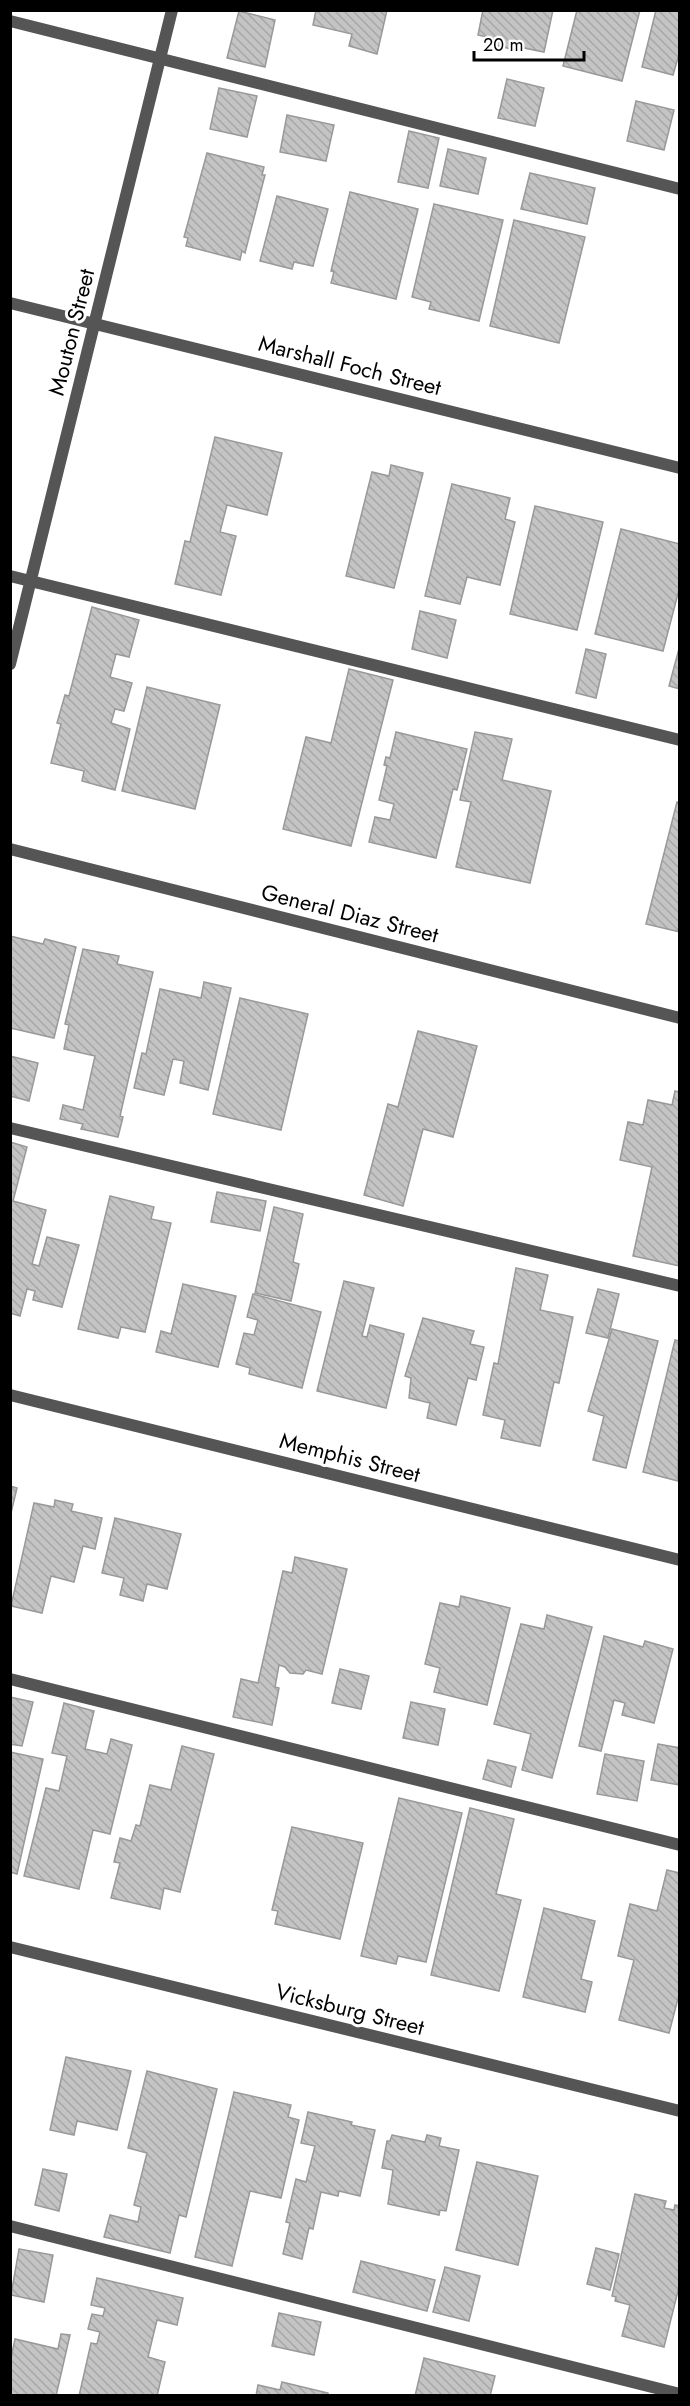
<svg xmlns="http://www.w3.org/2000/svg" width="690" height="2406" font-family="Jost,sans-serif">
<defs>
<pattern id="building-back-hatch" width="6" height="6" patternUnits="userSpaceOnUse" patternTransform="scale(1.5)"><rect width="6" height="6" fill="#c4c4c4"/><path d="M-1 5l2 2M0 0l6 6M5-1l2 2" fill="none" stroke="#a7a7a7"/></pattern>
</defs>
<rect width="100%" height="100%" fill="#fff"/>
<!-- building -->
<g fill="url(#building-back-hatch)" stroke="#999" stroke-width="1.5">
<path d="M316,10H387L377,54L349,46L352,34L313,25Z"/>
<path d="M483,10H553L544,52L519,47V51L490,44L491,38L478,35Z"/>
<path d="M577,10H640L622,81L563,66Z"/>
<path d="M656,10H680V51L673,75L642,67Z"/>
<path d="M239,11L275,20L265,67L227,58Z"/>
<path d="M507,79L544,88L535,126L498,118Z"/>
<path d="M219,88L257,96L247,137L210,129Z"/>
<path d="M636,101L674,110L664,150L627,141Z"/>
<path d="M287,115L334,125L326,161L280,152Z"/>
<path d="M409,131L439,138L428,188L398,182Z"/>
<path d="M448,149L486,158L478,194L440,186Z"/>
<path d="M207,153L264,167L262,175H265L245,253L242,251L240,260L186,246L188,238L184,237Z"/>
<path d="M530,173L595,188L587,224L521,209Z"/>
<path d="M350,192L418,209L396,299L331,283L334,272L331,271Z"/>
<path d="M277,196L328,209L313,266L294,262L292,269L260,261Z"/>
<path d="M434,204L503,220L479,321L429,309L431,302L412,297Z"/>
<path d="M514,220L585,237L559,343L490,326Z"/>
<path d="M215,437L282,453L267,515L227,505L220,532L236,536L221,595L175,584L185,541L190,542Z"/>
<path d="M391,465L423,473L394,588L346,576L372,472L389,476Z"/>
<path d="M452,484L510,498L505,519L515,522L500,585L467,577L460,604L425,596Z"/>
<path d="M535,506L603,522L577,630L510,614Z"/>
<path d="M621,529L680,544V586L663,651L595,634Z"/>
<path d="M92,607L139,620L129,657L116,654L110,677L132,683L124,711L115,709L111,723L130,729L115,790L82,781L84,771L51,763L61,724L57,723L65,695L69,696Z"/>
<path d="M420,611L456,620L447,658L412,649Z"/>
<path d="M680,645V689L669,686Z"/>
<path d="M586,649L606,654L596,698L576,693Z"/>
<path d="M349,669L393,680L351,846L283,829L306,737L331,743Z"/>
<path d="M147,687L220,705L195,809L122,791Z"/>
<path d="M396,732L467,749L457,790L453,789L436,858L369,842L375,817L390,820L394,804L379,800L387,766L384,765L386,757L390,758Z"/>
<path d="M475,732L512,739L502,780L551,791L530,883L456,867L471,802L460,800Z"/>
<path d="M677,802L680,803V932L646,924Z"/>
<path d="M10,936L43,944L45,939L76,947L54,1038L10,1028Z"/>
<path d="M83,949L119,956L117,964L153,972L120,1116L123,1117L118,1137L81,1129L83,1124L60,1119L63,1105L83,1110L95,1056L64,1049L69,1025L65,1024Z"/>
<path d="M204,982L231,988L208,1090L180,1083L184,1061L173,1059L164,1095L134,1088L142,1053L146,1054L160,989L201,998Z"/>
<path d="M240,998L308,1014L281,1130L213,1114Z"/>
<path d="M418,1031L477,1046L453,1137L423,1129L403,1206L364,1195L388,1104L398,1107Z"/>
<path d="M10,1056L38,1063L29,1101L10,1096Z"/>
<path d="M675,1091L680,1092V1266L633,1256L652,1167L620,1160L628,1122L643,1125L648,1100L672,1105Z"/>
<path d="M10,1142L27,1147L13,1201L46,1210L32,1264L39,1266L47,1237L79,1245L62,1307L33,1300L35,1291L27,1289L20,1316L10,1313Z"/>
<path d="M217,1192L266,1201L260,1231L211,1222Z"/>
<path d="M110,1196L154,1207L151,1219L171,1223L145,1332L121,1327L118,1338L78,1329Z"/>
<path d="M274,1207L303,1214L293,1262L299,1264L291,1301L255,1293Z"/>
<path d="M516,1268L548,1275L540,1310L573,1317L559,1383L554,1382L540,1446L501,1438L505,1420L483,1415L494,1363L498,1364Z"/>
<path d="M344,1281L374,1288L362,1336L367,1337L370,1325L404,1334L386,1408L317,1391Z"/>
<path d="M183,1284L236,1296L218,1367L156,1352L161,1331L171,1334Z"/>
<path d="M598,1289L619,1294L608,1338L586,1333Z"/>
<path d="M253,1294L321,1312L302,1388L249,1374L250,1368L236,1364L244,1333L254,1335L258,1320L247,1317Z"/>
<path d="M423,1318L474,1331L470,1344L484,1347L476,1380L468,1378L456,1425L427,1418L430,1403L409,1398L411,1378L405,1376Z"/>
<path d="M612,1329L658,1341L626,1468L593,1460L604,1416L588,1411Z"/>
<path d="M675,1340L680,1341L678,1481L643,1472Z"/>
<path d="M10,1486L17,1488L10,1517Z"/>
<path d="M55,1500L73,1504L71,1511L102,1518L95,1549L83,1546L74,1582L51,1576L42,1613L11,1606L34,1503L54,1507Z"/>
<path d="M115,1518L181,1534L167,1589L147,1584L143,1601L120,1595L124,1578L102,1573Z"/>
<path d="M295,1557L347,1569L322,1674L306,1670L303,1674L290,1673L285,1667L279,1665L275,1687L279,1688L272,1725L233,1717L241,1679L258,1683L283,1571L292,1573Z"/>
<path d="M461,1596L510,1608L487,1705L434,1692L440,1668L425,1664L440,1603L459,1607Z"/>
<path d="M547,1615L592,1627L552,1778L522,1770L531,1734L494,1724L521,1624L544,1629Z"/>
<path d="M604,1636L643,1647L645,1641L673,1649L654,1723L622,1715L625,1703L614,1700L601,1751L579,1746Z"/>
<path d="M340,1669L369,1676L361,1709L332,1703Z"/>
<path d="M10,1697L33,1702L22,1746L10,1744Z"/>
<path d="M411,1702L445,1709L438,1745L403,1738Z"/>
<path d="M64,1703L94,1711L85,1749L107,1754L111,1739L132,1745L110,1834L93,1830L79,1889L24,1876L46,1788L59,1791L67,1756L52,1753Z"/>
<path d="M658,1744L680,1748V1785L651,1780Z"/>
<path d="M182,1746L214,1754L180,1892L164,1888L160,1909L111,1898L120,1863L114,1862L120,1838L131,1841L136,1825L140,1826L150,1785L171,1790Z"/>
<path d="M10,1752L43,1759L17,1874L10,1872Z"/>
<path d="M605,1754L644,1761L637,1801L597,1794Z"/>
<path d="M488,1760L516,1767L511,1787L483,1779Z"/>
<path d="M399,1798L462,1813L426,1962L398,1956L396,1964L361,1956Z"/>
<path d="M470,1808L514,1819L496,1894L521,1900L499,1991L431,1975Z"/>
<path d="M292,1827L363,1843L340,1939L275,1924L278,1911L272,1910Z"/>
<path d="M667,1870L680,1873V1991L669,2033L619,2020L634,1960L618,1956L630,1904L657,1911Z"/>
<path d="M544,1908L595,1921L581,1979L592,1982L585,2012L523,1997Z"/>
<path d="M66,2057L131,2071L117,2130L77,2121L74,2135L50,2130Z"/>
<path d="M147,2071L217,2089L186,2217L179,2215L170,2253L104,2237L110,2215L138,2222L141,2207L134,2205L147,2153L128,2148Z"/>
<path d="M234,2092L291,2105L288,2117L299,2120L281,2198L250,2191L232,2266L195,2257Z"/>
<path d="M308,2112L352,2122L351,2125L375,2130L360,2196L339,2191L338,2196L321,2192L313,2229L309,2228L302,2259L283,2254L290,2223L286,2222L296,2179L306,2182L315,2146L301,2143Z"/>
<path d="M392,2135L425,2142L427,2135L441,2138L439,2146L459,2150L446,2211L440,2210L439,2215L388,2204L393,2170L382,2168L387,2141H390Z"/>
<path d="M477,2162L538,2176L518,2265L456,2250Z"/>
<path d="M43,2169L67,2174L59,2211L35,2205Z"/>
<path d="M635,2194L666,2201L664,2208L674,2210L675,2205L680,2206V2283L664,2347L622,2336L630,2305L615,2301L616,2297L612,2296Z"/>
<path d="M596,2248L619,2254L610,2290L587,2284Z"/>
<path d="M19,2249L53,2255L44,2302L11,2295Z"/>
<path d="M361,2261L435,2280L427,2311L353,2292Z"/>
<path d="M445,2267L480,2276L469,2321L433,2312Z"/>
<path d="M97,2278L183,2298L177,2325L157,2320L148,2357L165,2362L157,2396H79L91,2343L97,2344L100,2332L88,2329L92,2314L103,2316L105,2308L91,2305Z"/>
<path d="M279,2313L321,2322L314,2355L272,2346Z"/>
<path d="M61,2334L70,2335L56,2396H10V2363L15,2339L58,2349Z"/>
<path d="M424,2358L495,2376L490,2396H415Z"/>
<path d="M282,2382L328,2393V2396H256L258,2385L280,2390Z"/>
</g>
<g fill="none" stroke-linecap="round" stroke-linejoin="round">
<!-- service -->
<g stroke="#555" stroke-width="12">
<path d="M10,21L680,189"/>
<path d="M10,576L680,740"/>
<path d="M10,1128L680,1286"/>
<path d="M10,1679L680,1845"/>
<path d="M10,2226L680,2394"/>
</g>
<!-- minor -->
<g stroke="#555" stroke-width="12">
<path d="M10,303L680,468"/>
<path d="M10,664L172,10"/>
<path d="M10,849L680,1018"/>
<path d="M10,1395L680,1560"/>
<path d="M10,1947L680,2111"/>
</g>
</g>
<g text-anchor="middle" dominant-baseline="central" stroke-width="6" stroke-linejoin="round" paint-order="stroke">
<!-- street labels -->
<g font-size="22" fill="#000" stroke="#fff">
<text transform="translate(71 332) rotate(-76)">Mouton Street</text>
<text transform="translate(350 365) rotate(14)">Marshall Foch Street</text>
<text transform="translate(350 913) rotate(14)">General Diaz Street</text>
<text transform="translate(350 1457) rotate(14)">Memphis Street</text>
<text transform="translate(350 2009) rotate(14)">Vicksburg Street</text>
</g>
</g>
<!-- border -->
<rect width="690" height="2406" fill="none" stroke="#000000" stroke-width="24"/>
<!-- scale -->
<path d="M474 51v9h110v-9" fill="none" stroke="#000000" stroke-width="3"/>
<text x="483" y="51" font-size="18" fill="#000000" stroke="#ffffff" stroke-width="4.5" paint-order="stroke">20 m</text>
</svg>
